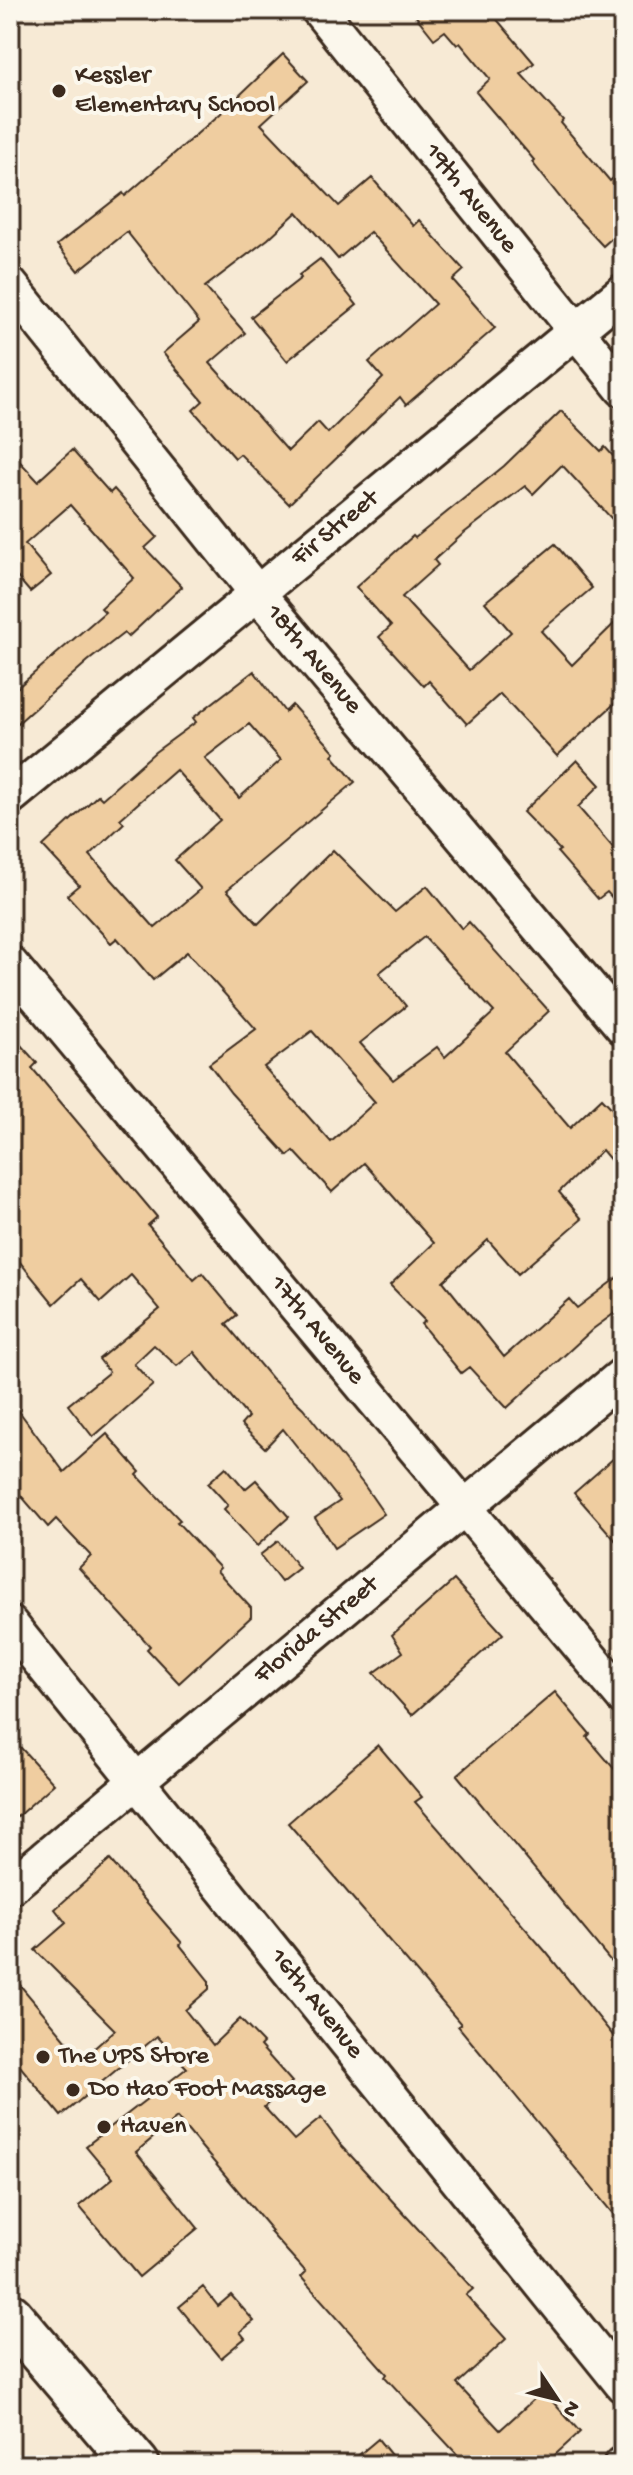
<svg xmlns="http://www.w3.org/2000/svg" width="633" height="2475" font-family="'Gochi Hand',sans-serif">
<rect width="100%" height="100%" fill="#f7ead5"/>
<filter id="ink" filterUnits="userSpaceOnUse"><feTurbulence type="fractalNoise" baseFrequency=".0125" numOctaves="2"/><feDisplacementMap in="SourceGraphic" scale="16" xChannelSelector="R" yChannelSelector="G"/><feConvolveMatrix kernelMatrix="1 2 1 2 8 2 1 2 1" color-interpolation-filters="sRGB"/></filter>
<g filter="url(#ink)">
<!-- building -->
<g fill="#efcda0" stroke="#3b2a1e" stroke-width="2" fill-rule="evenodd">
<path d="M411,10H489L534,63L521,74L563,120L561,123L610,181L623,169V228L603,246L574,215L532,162L534,160L476,92L490,79L460,43L457,45L445,31L434,39Z"/>
<path d="M283,54L308,81L261,124L339,206L372,178L413,226L419,220L464,270L453,280L495,328L406,405L400,397L289,504L240,454L235,458L193,410L203,401L163,353L199,322L127,232L78,271L57,245L123,193L125,196L220,114ZM297,212L338,259L370,232L435,304L369,362L383,378L328,433L318,422L288,451L210,363L245,333L205,287L268,239Z"/>
<path d="M320,259L357,305L287,361L251,317L301,278L299,275Z"/>
<path d="M561,411L601,451L605,447L623,467V531L562,465L533,494L525,486L464,533L434,560L438,565L402,597L469,670L511,632L485,602L555,544L592,588L541,631L572,665L623,615V696L557,756L500,694L467,724L429,681L424,686L379,637L391,626L356,587L413,536L415,538L504,466Z"/>
<path d="M72,450L110,493L114,489L157,537L145,548L182,587L128,637L124,633L88,661L10,730V694L105,612L101,608L134,578L70,505L25,544L51,575L30,592L10,569V451L38,481Z"/>
<path d="M254,671L285,712L292,705L335,752L332,755L355,782L227,890L258,924L333,850L395,912L427,886L462,929L469,922L549,1011L505,1052L570,1128L602,1098L623,1120V1175L602,1150L559,1192L582,1219L518,1274L488,1240L443,1281L504,1357L569,1299L577,1308L623,1273V1307L593,1329L507,1408L469,1367L461,1373L421,1324L425,1321L390,1285L434,1243L364,1163L332,1192L294,1151L288,1156L231,1093L209,1064L256,1029L187,952L153,980L117,938L111,943L67,895L79,885L43,846L98,795L102,799L155,752L196,722L193,718ZM249,724L281,760L239,798L205,758ZM176,770L220,820L175,860L201,889L155,928L90,855L124,823L120,819ZM424,937L494,1012L445,1057L437,1047L393,1080L360,1043L406,1006L379,973ZM312,1031L375,1102L331,1142L264,1067Z"/>
<path d="M577,760L600,785L578,807L623,859V910L607,892L598,899L557,852L560,850L523,812Z"/>
<path d="M10,1033L37,1063L32,1068L157,1217L148,1225L194,1280L202,1273L237,1315L226,1324L271,1378L303,1408L364,1485L384,1514L334,1548L315,1518L340,1501L283,1429L265,1448L241,1425L248,1417L194,1352L177,1366L154,1345L134,1364L153,1385L93,1437L68,1405L109,1372L99,1359L160,1309L131,1275L101,1302L81,1279L54,1304L10,1250Z"/>
<path d="M10,1399L64,1472L107,1434L140,1472L137,1475L180,1520L177,1522L220,1568L217,1571L251,1608V1617L179,1683L147,1649L150,1646L79,1568L91,1556L56,1519L48,1527L10,1483Z"/>
<path d="M623,1450V1549L574,1493Z"/>
<path d="M226,1467L245,1489L256,1480L289,1517L257,1546L224,1509L228,1505L208,1483Z"/>
<path d="M278,1541L299,1568L281,1582L260,1555Z"/>
<path d="M454,1580L503,1634L412,1715L374,1673L403,1652L392,1635Z"/>
<path d="M555,1692L590,1734L587,1737L623,1779V1976L457,1775Z"/>
<path d="M10,1736L54,1784L10,1823Z"/>
<path d="M378,1745L422,1797L415,1802L546,1952L623,2048V2226L458,2026L461,2024L288,1823Z"/>
<path d="M110,1860L182,1943L180,1945L209,1981V1989L185,2010L213,2045L240,2019L263,2043L260,2046L292,2082L264,2107L294,2140L321,2118L342,2146L473,2289L466,2295L506,2339L457,2384L500,2430L543,2391L580,2432L544,2465H467L385,2377L387,2374L301,2277L306,2272L270,2232L272,2231L177,2118L136,2152L198,2228L139,2277L79,2206L113,2178L86,2146L187,2068L157,2036L61,2116L10,2054V1973L82,2059L115,2030L35,1950L66,1923L55,1909Z"/>
<path d="M203,2287L218,2306L231,2295L254,2321L240,2332L245,2338L221,2358L179,2307Z"/>
<path d="M378,2439L399,2465H347Z"/>
</g>
<g fill="none" stroke-linecap="round" stroke-linejoin="round">
<!-- minor casing -->
<g stroke="#3b2a1e" stroke-width="40">
<g id="minor">
<path id="s1" d="M319,10L623,389"/>
<path id="s2" d="M10,285L258,594L623,1027"/>
<path id="s3" d="M10,797L623,292"/>
<path id="s4" d="M10,964L623,1697"/>
<path id="s5" d="M10,1624L623,2385"/>
<path id="s6" d="M10,1887L623,1375"/>
<path d="M621,2465L623,2464"/>
</g>
</g>
<!-- major casing -->
<g stroke="#3b2a1e" stroke-width="50">
<path id="major" d="M10,2316L137,2465"/>
</g>
<!-- minor -->
<use href="#minor" stroke="#fbf7ec" stroke-width="34"/>
<!-- major -->
<use href="#major" stroke="#fbf7ec" stroke-width="44"/>
</g>
</g>
<!-- markers -->
<g fill="#3b2a1e" stroke="#fbf7ec" stroke-width="3">
<circle cx="59" cy="91" r="8"/>
<circle cx="43" cy="2057" r="8"/>
<circle cx="73" cy="2090" r="8"/>
<circle cx="104" cy="2127" r="8"/>
</g>
<g text-anchor="middle" dominant-baseline="central" stroke-width="8" stroke-linejoin="round" paint-order="stroke">
<!-- poi labels -->
<g font-size="26" fill="#3b2a1e" stroke="#fbf7ec" text-anchor="start">
<text x="75" y="76">Kessler<tspan x="75" dy="30">Elementary School</tspan></text>
<text x="59" y="2057">The UPS Store</text>
<text x="89" y="2090">Do Hao Foot Massage</text>
<text x="120" y="2127">Haven</text>
</g>
<!-- street labels -->
<g font-size="26" fill="#3b2a1e" stroke="#fbf7ec">
<text stroke="none"><textPath href="#s1" startOffset="242">19th Avenue</textPath></text>
<text stroke="none"><textPath href="#s3" startOffset="422">Fir Street</textPath></text>
<text stroke="none"><textPath href="#s2" startOffset="482">18th Avenue</textPath></text>
<text stroke="none"><textPath href="#s4" startOffset="478">17th Avenue</textPath></text>
<text stroke="none"><textPath href="#s6" startOffset="400">Florida Street</textPath></text>
<text stroke="none"><textPath href="#s5" startOffset="488">16th Avenue</textPath></text>
</g>
</g>
<!-- margin -->
<rect width="633" height="2475" fill="none" stroke="#fbf7ec" stroke-width="40"/>
<rect x="20" y="20" width="593" height="2435" fill="none" stroke="#3b2a1e" stroke-width="3" filter="url(#ink)"/>
<!-- north arrow -->
<g transform="translate(557 2399) rotate(125)" stroke="#fbf7ec" stroke-width="6" paint-order="stroke">
<path d="M0-6L14 30L0 20L-14 30Z" fill="#3b2a1e"/>
<text y="-12" font-size="22" font-weight="bold" text-anchor="middle" fill="#3b2a1e">N</text>
</g>
</svg>
